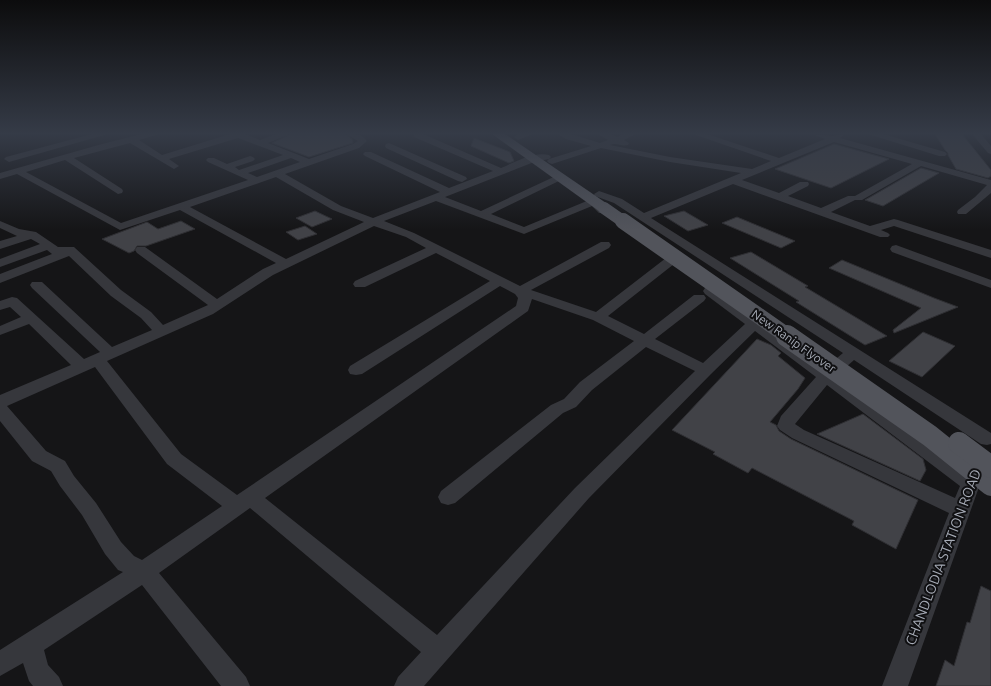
<svg xmlns="http://www.w3.org/2000/svg" width="991" height="686" font-family="Ubuntu,sans-serif">
<rect width="100%" height="100%" fill="#151517"/>
<!-- building -->
<g fill="#414247" stroke="#2f2f33">
<path d="M291,134H345L352,139L353,143L309,157L272,143Z"/>
<path d="M935,134H962L991,170V176L988,178L956,169L948,155V153L945,150Z"/>
<path d="M474,138L510,152L514,161L509,163L471,146Z"/>
<path d="M834,144L889,159L831,188L775,169Z"/>
<path d="M921,168L939,173L883,206L865,200Z"/>
<path d="M315,211L332,219L312,227L296,218Z"/>
<path d="M684,211L708,225L688,231L664,216Z"/>
<path d="M737,217L795,241L781,248L722,223Z"/>
<path d="M181,221L195,229L146,246H137L134,251L129,253L102,239L147,222L158,229Z"/>
<path d="M305,226L317,234L298,240L286,232Z"/>
<path d="M751,252L808,286L805,287L887,336L865,345L796,302L799,301L730,258Z"/>
<path d="M842,260L934,298L958,307L894,333L893,330L921,308L829,268Z"/>
<path d="M923,332L955,346L922,377L889,361Z"/>
<path d="M757,339L771,345L781,353L778,356L805,378L798,389L770,422L776,425L779,431L791,439L918,500L896,549L852,525L854,521L752,468L748,473L713,454L715,452L672,430Z"/>
<path d="M863,414L923,459L926,470L920,481L817,434Z"/>
<path d="M981,586L991,591V686H936L945,660L954,666L967,622L970,623Z"/>
</g>
<g fill="none" stroke-linecap="round" stroke-linejoin="round">
<!-- minor -->
<g fill="#36373c" fill-rule="evenodd">
<path d="M92,134H108L9,162L4,159L6,157Z"/>
<path d="M142,134H159L139,140L162,155L230,134H245L260,140L276,134H290L268,143L309,159L353,144L358,141L346,134C355,134 361,133 367,141L359,148L285,174L341,206L373,218L440,192L365,156L363,154L365,152H371L449,188L493,171L414,137L413,134H423L501,168C515,162 534,151 549,155L551,157L549,159L591,146L566,139L558,134H571L600,143L608,140L598,134H611L617,137L623,134H636L624,140L629,143L628,145C621,147 617,142 610,145L670,157L752,169L771,161L693,134H707L779,158L825,139L812,134L832,136L845,134L840,138L991,180V193L966,214H958L957,212L958,210L975,197L987,185L921,166L862,200H855L831,212L870,226L894,219L898,220L991,250V258L894,226L881,230L888,233L890,235L888,237H880L733,184L651,218L991,433V444L987,445L981,444L854,360L836,376L966,470L967,468L974,466L981,468L984,473L908,686H882L949,513L792,438L780,430L777,426L781,416L816,377L755,331L711,374L589,498L424,686H394L398,677L421,652L250,508L159,573L246,677L250,686H221L142,585L44,650L48,665L59,677L63,686H33L29,681L23,663L0,676V650L123,572L118,570L105,554L82,515L60,486L51,471L32,461L0,421V395L71,365L29,324L0,335V326L21,317L10,307L0,310V301L12,297L17,298L84,359L100,352L32,288L30,285L32,282H42L112,347L152,330L141,318L111,296L69,256L0,283V274L52,254L47,250L0,267V259L40,244L31,239L0,249V241L17,236L0,228V221L19,229L36,232L58,247H74L121,290L151,312L163,325L208,305L137,253L135,250L137,247H145L217,299L263,269L276,263L180,210L120,230L17,174L0,179V173L102,144ZM238,138L283,155L239,170L235,167L253,161L255,159L253,157L250,156L227,164L214,158H208L206,160L208,162L248,180L121,223L26,172L65,160L118,194L122,193L123,191L122,189L74,158L130,143L174,169L179,166L169,159ZM834,142L912,164L855,196H848L821,208L788,196L808,186L809,184L808,182H800L779,193L742,180ZM601,148L670,162L741,173L644,213L622,199L599,191L594,194L595,196L614,203L843,353L825,368L715,288H705L703,291L705,294L745,324L703,363L655,339L704,301L706,298L704,295H694L644,334L608,316L674,264L676,261L674,258H666L596,312L531,290L609,248L611,245L609,242H601L520,286L414,233L384,221L436,201L524,234L592,206L599,213H607L608,211C605,206 600,199 594,198L524,227L491,214L563,179L565,177L563,175L560,174L481,211L445,197L534,162L549,159L547,161L549,163L552,164ZM291,158L300,162L257,177L248,173ZM276,177L333,210L364,222L286,259L190,207ZM374,226L406,237L426,248L355,281L353,284L355,287H365L436,253L490,281L350,366L348,370L350,374L356,375L362,374L500,286L515,294L518,298L516,306L237,495L181,454L107,361L213,314L273,275ZM532,299L593,320L634,341L580,382L564,399L551,405L441,491L438,497L441,503L448,505L455,503L563,413L576,407L592,390L646,347L695,371L575,488L437,635L265,498L528,311ZM95,367L167,464L222,506L142,560L134,556L121,542L96,503L74,476L65,461L46,451L7,406ZM827,385L960,486L955,498L804,430L795,424Z"/>
<path d="M518,134H533L518,140L514,137Z"/>
<path d="M868,134H883L945,152L947,154L945,156H939Z"/>
<path d="M972,134H981L991,146V154L988,153Z"/>
<path d="M389,143L466,177L467,179L462,182L458,181L386,148L385,146L386,144Z"/>
<path d="M896,245L991,280V288L892,252L890,249L892,246Z"/>
</g>
<!-- major -->
<path fill="#52545b" fill-rule="evenodd" d="M492,134H505L609,205L611,208L609,211L604,212L599,211Z"/>
<!-- major-bridge-far2 -->
<path stroke="#52545b" stroke-width="12" d="M604,208L624,222"/>
<!-- major-bridge-far1 -->
<path stroke="#52545b" stroke-width="16" d="M623,221L789,337"/>
<!-- major-bridge -->
<g stroke="#52545b" stroke-width="22">
<path d="M787,336L930,436L991,485"/>
<path d="M959,443L991,467"/>
</g>
</g>
<!-- sky -->
<linearGradient id="sky" x2="0" y2="1"><stop stop-color="#0c0c0d"/><stop offset="0.58" stop-color="#353b47"/><stop offset="1" stop-color="#353b47" stop-opacity="0"/></linearGradient>
<rect width="991" height="230" fill="url(#sky)"/>
<g text-anchor="middle" dominant-baseline="central" stroke-width="4" stroke-linejoin="round" paint-order="stroke">
<!-- street labels -->
<g font-size="12" fill="#a7acb7" stroke="#101012">
<text transform="translate(794 341) rotate(35)">New Ranip Flyover</text>
</g>
<!-- near-street labels -->
<g font-size="14" fill="#a7acb7" stroke="#101012">
<text transform="translate(943 557) rotate(-69)">CHANDLODIA STATION ROAD</text>
</g>
</g>
</svg>
